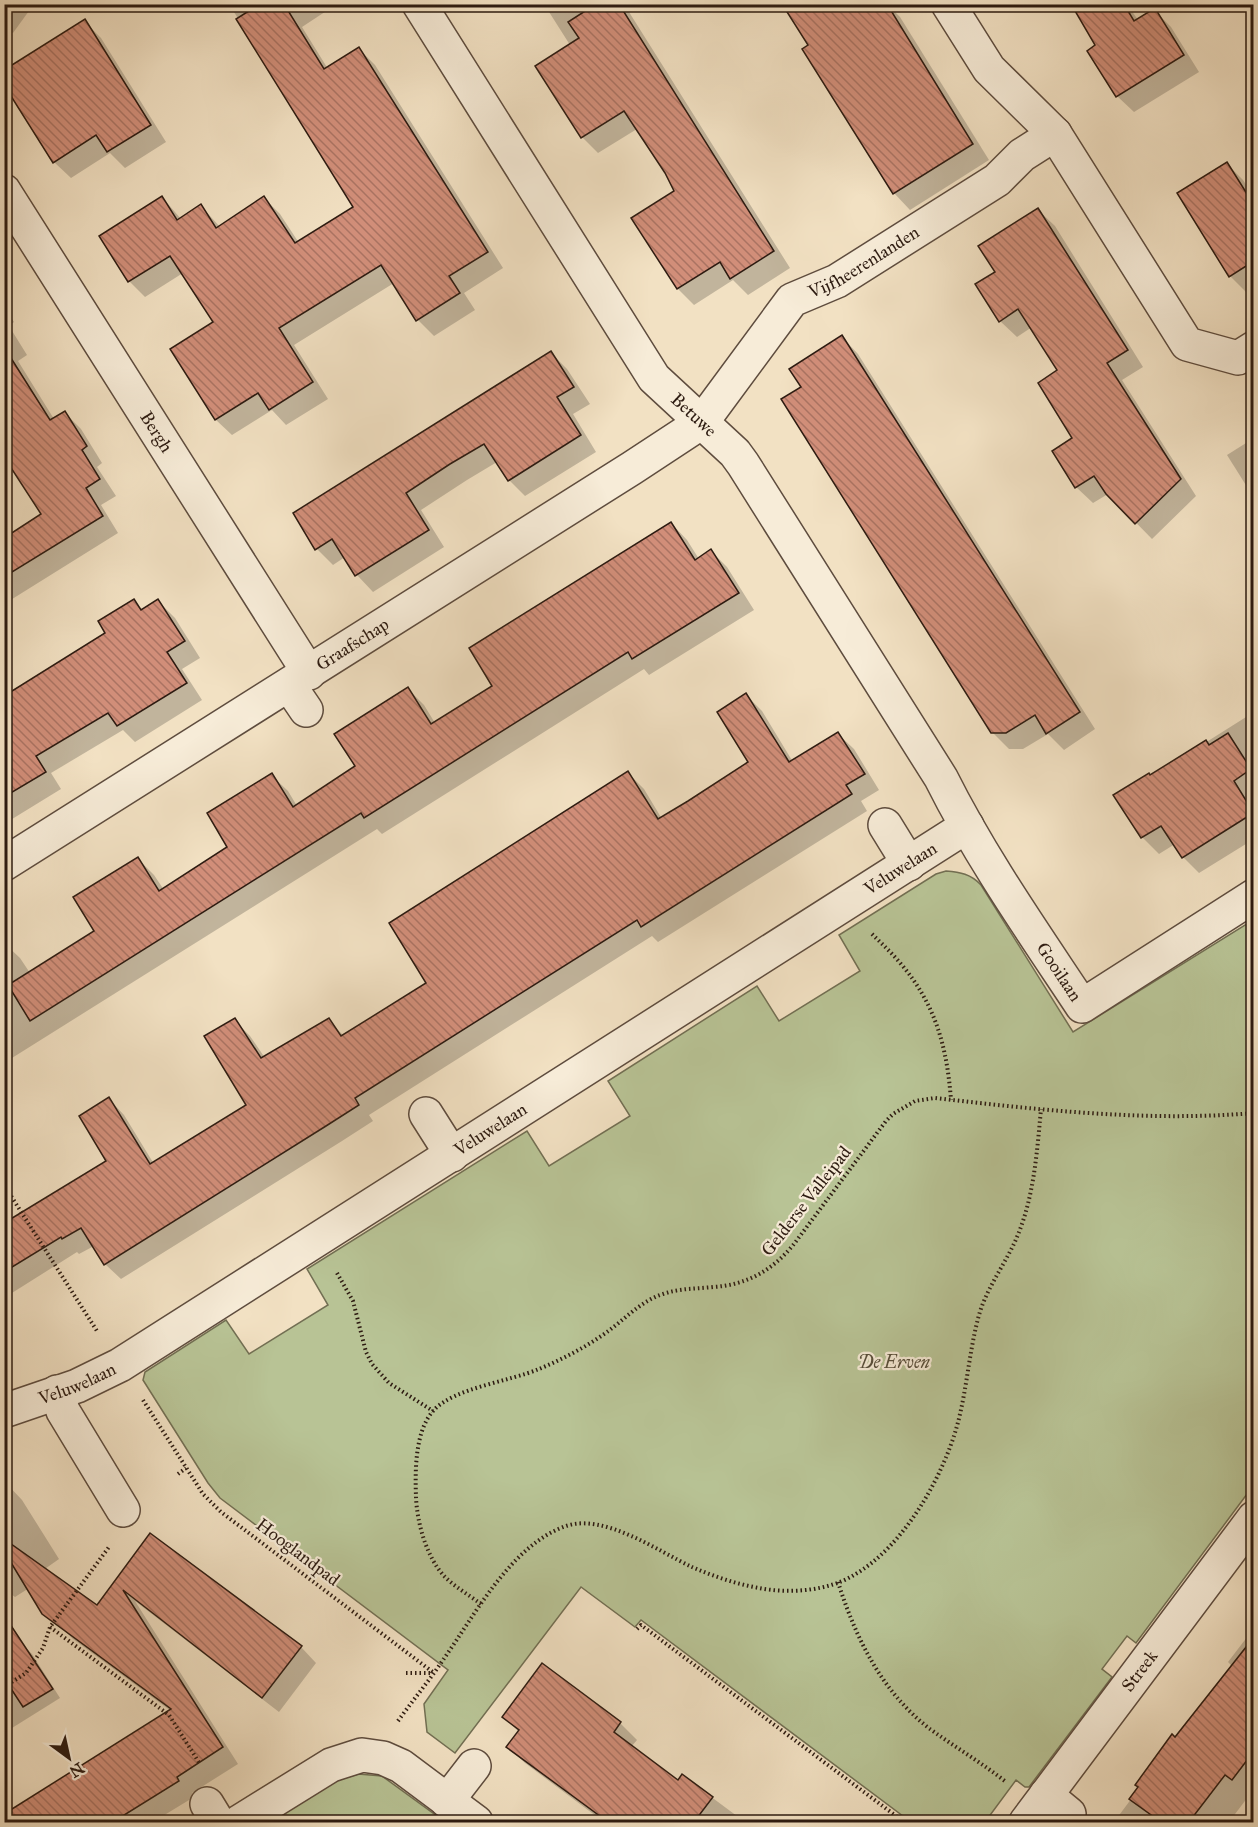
<svg xmlns="http://www.w3.org/2000/svg" width="1258" height="1827" font-family="'IM FELL Great Primer',serif">
<defs>
<pattern id="building-back-hatch" width="6" height="6" patternUnits="userSpaceOnUse" patternTransform="scale(1.5)"><rect width="6" height="6" fill="#d18e79"/><path d="M-1 5l2 2M0 0l6 6M5-1l2 2" fill="none" stroke="#aa7362"/></pattern>
</defs>
<rect width="100%" height="100%" fill="#f2e1c3"/>
<filter id="stains"><feTurbulence type="fractalNoise" baseFrequency=".00333" numOctaves="4"/><feColorMatrix values="0 0 0 0 .2 0 0 0 0 .09 0 0 0 0 .02 0 0 0 .5 -.17"/></filter>
<radialGradient id="worn" r=".72"><stop offset=".6" stop-color="#630" stop-opacity="0"/><stop offset="1" stop-color="#630" stop-opacity=".3"/></radialGradient>
<!-- green -->
<g fill="#b8c395" stroke="#726f53" stroke-width="1.5">
<path d="M946,871C960,872 971,874 981,885L1073,1032L1253,920V1486L1136,1643L1127,1636L1102,1669L1112,1677L1029,1787H1025L1016,1780L985,1822H911L641,1620L635,1627L581,1587L455,1753L427,1732L424,1704L448,1670L220,1498L208,1483L143,1380L145,1372L226,1320L249,1354L328,1305L307,1269L527,1131L549,1166L630,1116L608,1081L757,986L779,1021L860,971L839,935L936,874Z"/>
<path d="M358,1774L382,1776L441,1819L439,1822H276L277,1818L336,1781Z"/>
</g>
<!-- shadow -->
<g fill="#0003">
<path d="M4,4H34L13,33L4,27Z"/>
<path d="M229,4H337L302,27L328,69L359,49L375,65L503,268L464,293L475,310L434,336L418,320L394,283L294,345L328,399L286,425L272,410L232,435L216,420L172,349L215,322L183,273L145,297L129,281L162,197L181,219L201,206L220,227L264,198L280,214L299,243L355,207Z"/>
<path d="M544,4H621L629,12L790,268L748,295L733,280L694,305L678,289L676,191L637,129L598,153L582,137L570,45Z"/>
<path d="M887,4L900,17L989,160L910,210L894,193Z"/>
<path d="M1098,4H1127L1138,20L1154,10L1171,27L1199,72L1134,112L1117,96L1097,45Z"/>
<path d="M84,21L101,38L166,142L125,168L110,153L71,178L54,162Z"/>
<path d="M1227,164L1243,180L1252,194L1254,193V288L1246,292L1230,276Z"/>
<path d="M1038,210L1055,226L1143,367L1122,380L1196,496L1152,539L1108,494L1093,503L1076,487L1074,439L1059,371L1032,327L1017,337L1000,321L997,272Z"/>
<path d="M4,307L14,322L9,326L27,355L18,361L54,419L65,413L81,429L102,463L97,467L116,496L101,505L118,533L9,601L4,597V539L43,515L15,471L4,478Z"/>
<path d="M842,337L858,354L1095,729L1064,750L1048,734L1023,749H1009L992,732L804,388Z"/>
<path d="M551,353L567,369L590,404L573,414L596,452L525,496L509,480L497,462L467,480L421,510L444,547L373,592L357,575L345,557L333,565L317,549Z"/>
<path d="M1254,438V498L1227,455Z"/>
<path d="M671,523L687,540L699,559L711,551L727,567L754,610L649,675L644,669L382,834L377,829L4,1063V943L20,958L30,973L96,932L138,859L154,875L164,890L229,847L271,775L288,791L297,806L357,767L408,689L424,705L435,723L494,687Z"/>
<path d="M133,601L143,610L158,601L175,618L200,658L182,669L202,700L135,742L123,730L51,773L61,789L4,824V698L107,633Z"/>
<path d="M746,695L762,711L793,762L838,734L854,749L879,790L861,801L867,811L658,942L652,936L369,1115L373,1121L342,1141L121,1279L105,1264L94,1246L79,1254L77,1252L4,1298V1216L9,1222L108,1161L109,1099L124,1115L154,1164L248,1105L234,1020L250,1036L265,1058L328,1020L344,1036L428,983L628,773L644,789L662,819L750,762Z"/>
<path d="M1254,712V796L1249,798L1254,805V839L1199,873L1183,857L1175,844L1159,854L1142,837L1151,777Z"/>
<path d="M6,1483L22,1500L59,1559L42,1571L48,1576L15,1597L4,1589Z"/>
<path d="M116,1581L301,1647L316,1663L279,1712L135,1601L238,1764L192,1793L194,1797L153,1822H4V1815L171,1711L73,1639L58,1624L97,1607Z"/>
<path d="M1254,1628V1789L1229,1822H1114L1176,1739L1223,1679L1231,1665L1228,1662Z"/>
<path d="M24,1646L32,1654L60,1698L4,1733V1659Z"/>
<path d="M504,1717L620,1723L637,1740L631,1747L678,1782L683,1776L745,1822H604L525,1763L508,1747L519,1732Z"/>
<path d="M771,1818L776,1822H767Z"/>
</g>
<!-- building -->
<g fill="url(#building-back-hatch)" stroke="#2d1b11" stroke-width="1.5">
<path d="M260,4H284L324,69L359,47L488,252L449,276L460,293L416,321L381,265L279,328L313,382L269,410L258,393L215,420L170,349L213,322L170,256L128,282L99,236L162,196L177,220L201,204L216,228L264,196L295,243L353,207L236,19Z"/>
<path d="M596,4H619L774,251L730,279L720,262L677,289L631,218L674,191L665,173L624,111L581,138L535,66L579,38L568,22Z"/>
<path d="M782,4H887L973,144L893,194L802,49L808,45Z"/>
<path d="M1071,4H1124L1134,21L1155,8L1184,55L1116,97L1087,51L1095,45Z"/>
<path d="M85,19L151,125L107,152L96,135L53,163L4,85V70Z"/>
<path d="M1227,162L1254,205V261L1229,277L1177,193Z"/>
<path d="M1038,208L1128,350L1107,363L1181,479L1135,524L1106,494L1094,476L1075,488L1052,451L1072,438L1038,383L1057,370L1018,309L999,322L975,284L995,272L978,246Z"/>
<path d="M842,335L1080,712L1046,734L1035,715L1006,733H991L781,399L801,387L789,369Z"/>
<path d="M4,347L50,420L65,411L87,446L82,450L100,479L86,488L103,516L4,577V538L41,514L4,457Z"/>
<path d="M551,351L574,387L557,397L581,435L508,481L484,444L450,464L406,493L429,530L355,576L332,539L315,550L293,513Z"/>
<path d="M671,522L695,560L711,549L739,593L632,659L628,652L364,818L361,813L30,1021L8,985L94,931L73,897L138,857L159,891L227,847L207,813L272,773L293,807L355,766L334,734L408,687L431,724L492,686L469,648Z"/>
<path d="M134,599L141,610L158,599L185,641L167,652L187,683L117,726L108,713L36,756L46,772L4,797V696L105,633L98,621Z"/>
<path d="M746,693L789,762L838,732L865,774L846,785L852,794L641,927L637,920L355,1098L359,1105L326,1126L104,1265L81,1228L62,1239L61,1237L4,1272V1223L106,1161L79,1116L109,1097L150,1164L246,1105L204,1036L235,1018L261,1058L329,1018L341,1036L426,983L389,923L628,771L658,819L688,801L748,762L717,712Z"/>
<path d="M1228,733L1251,769L1234,781L1247,802V817L1182,858L1161,826L1141,838L1113,795L1149,773L1150,775L1206,740L1209,745Z"/>
<path d="M150,1533L302,1646L262,1698L123,1590L223,1747L177,1777L179,1781L113,1822H4V1814L171,1709L42,1614L4,1551V1539L97,1605Z"/>
<path d="M4,1615L53,1689L23,1707L4,1678Z"/>
<path d="M1254,1637V1751L1232,1780L1225,1775L1189,1822H1161L1129,1799L1138,1787L1135,1785L1172,1734L1175,1737Z"/>
<path d="M542,1663L621,1722L614,1732L678,1780L682,1774L713,1797L694,1822H608L506,1747L519,1730L502,1717Z"/>
</g>
<g fill="none" stroke-linecap="round" stroke-linejoin="round">
<!-- minor casing -->
<g stroke="#5e4c3e" stroke-width="36">
<g id="minor">
<path id="s1" d="M419,4L654,378L735,453L743,464L941,778C981,858 1033,932 1082,1006L1254,896"/>
<path d="M948,4L989,69L1055,134L1187,344L1238,358L1254,348"/>
<path id="s2" d="M4,191L309,673"/>
<path d="M289,685L306,710"/>
<path d="M885,825L909,864"/>
<path id="s3" d="M4,864L632,468L702,422L792,300L837,281L997,180L1022,155L1055,134"/>
<path d="M426,1114L452,1155"/>
<path d="M57,1392L63,1411L123,1510"/>
<path id="s4" d="M4,1411L77,1386L120,1365L967,826"/>
<path d="M1046,1795L1069,1814"/>
<path d="M447,1801L474,1766"/>
<path d="M207,1804L218,1822"/>
<path d="M239,1822L331,1765L362,1755L383,1758L401,1766L476,1822"/>
<path id="s5" d="M1026,1822L1254,1518"/>
</g>
</g>
<!-- path -->
<g stroke="#2d1b11" stroke-width="4" stroke-dasharray="1.5 3" stroke-linecap="butt">
<path d="M872,934C882,944 892,953 901,964C936,1005 947,1048 951,1100"/>
<path d="M4,1185L97,1331"/>
<path d="M337,1273L353,1301L366,1352L372,1364L389,1383L433,1411"/>
<path d="M143,1400L203,1494L221,1512L434,1673"/>
<path d="M178,1474L186,1468"/>
<path d="M838,1582C856,1639 882,1692 930,1729C955,1747 982,1763 1006,1782"/>
<path d="M481,1604C469,1595 455,1587 445,1577C426,1557 417,1522 416,1497C415,1470 415,1430 434,1410C454,1388 511,1381 539,1369C563,1359 586,1347 607,1332C625,1319 641,1301 663,1294C680,1288 696,1289 713,1287C747,1285 773,1270 794,1244L886,1121L893,1114L915,1101L935,1098C1040,1110 1148,1122 1254,1113"/>
<path d="M50,1627L169,1715L200,1764"/>
<path d="M637,1629L641,1625L904,1822"/>
<path d="M406,1673H433"/>
<path d="M4,1687L26,1673L43,1648L50,1627L109,1547"/>
<path d="M398,1721C413,1700 429,1681 443,1660C475,1615 511,1545 566,1526C604,1513 658,1551 692,1567C713,1576 736,1584 759,1588C789,1594 828,1591 854,1575C903,1547 942,1479 957,1426C967,1390 969,1351 979,1315C987,1287 1006,1263 1017,1237C1034,1197 1037,1152 1041,1109"/>
</g>
<!-- minor -->
<use href="#minor" stroke="#f7ecd8" stroke-width="33"/>
</g>
<g text-anchor="middle" dominant-baseline="central" stroke-width="4.5" stroke-linejoin="round" paint-order="stroke">
<!-- street labels -->
<g font-size="18" fill="#2d1b11" stroke="#f7ecd8">
<text stroke="none"><textPath href="#s3" startOffset="1059">Vijfheerenlanden</textPath></text>
<text stroke="none"><textPath href="#s1" startOffset="496">Betuwe</textPath></text>
<text stroke="none"><textPath href="#s2" startOffset="285">Bergh</textPath></text>
<text stroke="none"><textPath href="#s3" startOffset="412">Graafschap</textPath></text>
<text stroke="none"><textPath href="#s4" startOffset="1050">Veluwelaan</textPath></text>
<text stroke="none"><textPath href="#s1" startOffset="1164">Gooilaan</textPath></text>
<text stroke="none"><textPath href="#s4" startOffset="564">Veluwelaan</textPath></text>
<text transform="translate(806 1201) rotate(-52)">Gelderse Valleipad</text>
<text stroke="none"><textPath href="#s4" startOffset="78">Veluwelaan</textPath></text>
<text transform="translate(298 1552) rotate(37)">Hooglandpad</text>
<text stroke="none"><textPath href="#s5" startOffset="189">Streek</textPath></text>
</g>
<!-- park labels -->
<g font-size="18" font-style="italic" fill="#574d39" stroke="#f7ecd8">
<text x="894" y="1362">De Erven</text>
</g>
</g>
<!-- margin -->
<rect width="1258" height="1827" fill="none" stroke="#f2e1c3" stroke-width="24"/>
<rect x="6" y="6" width="1246" height="1815" fill="none" stroke="#2d1b11" stroke-width="3"/>
<rect x="12" y="12" width="1234" height="1803" fill="none" stroke="#2d1b11" stroke-width="1.5"/>
<!-- north arrow -->
<g transform="translate(69 1758) rotate(147)" stroke="#f7ecd8" stroke-width="4.5" paint-order="stroke">
<path d="M0-4.5L10 22L0 15L-10 22Z" fill="#2d1b11"/>
<text y="-9" font-size="16" font-weight="bold" text-anchor="middle" fill="#2d1b11">N</text>
</g>
<rect width="100%" height="100%" filter="url(#stains)"/>
<rect width="100%" height="100%" fill="url(#worn)"/>
</svg>
